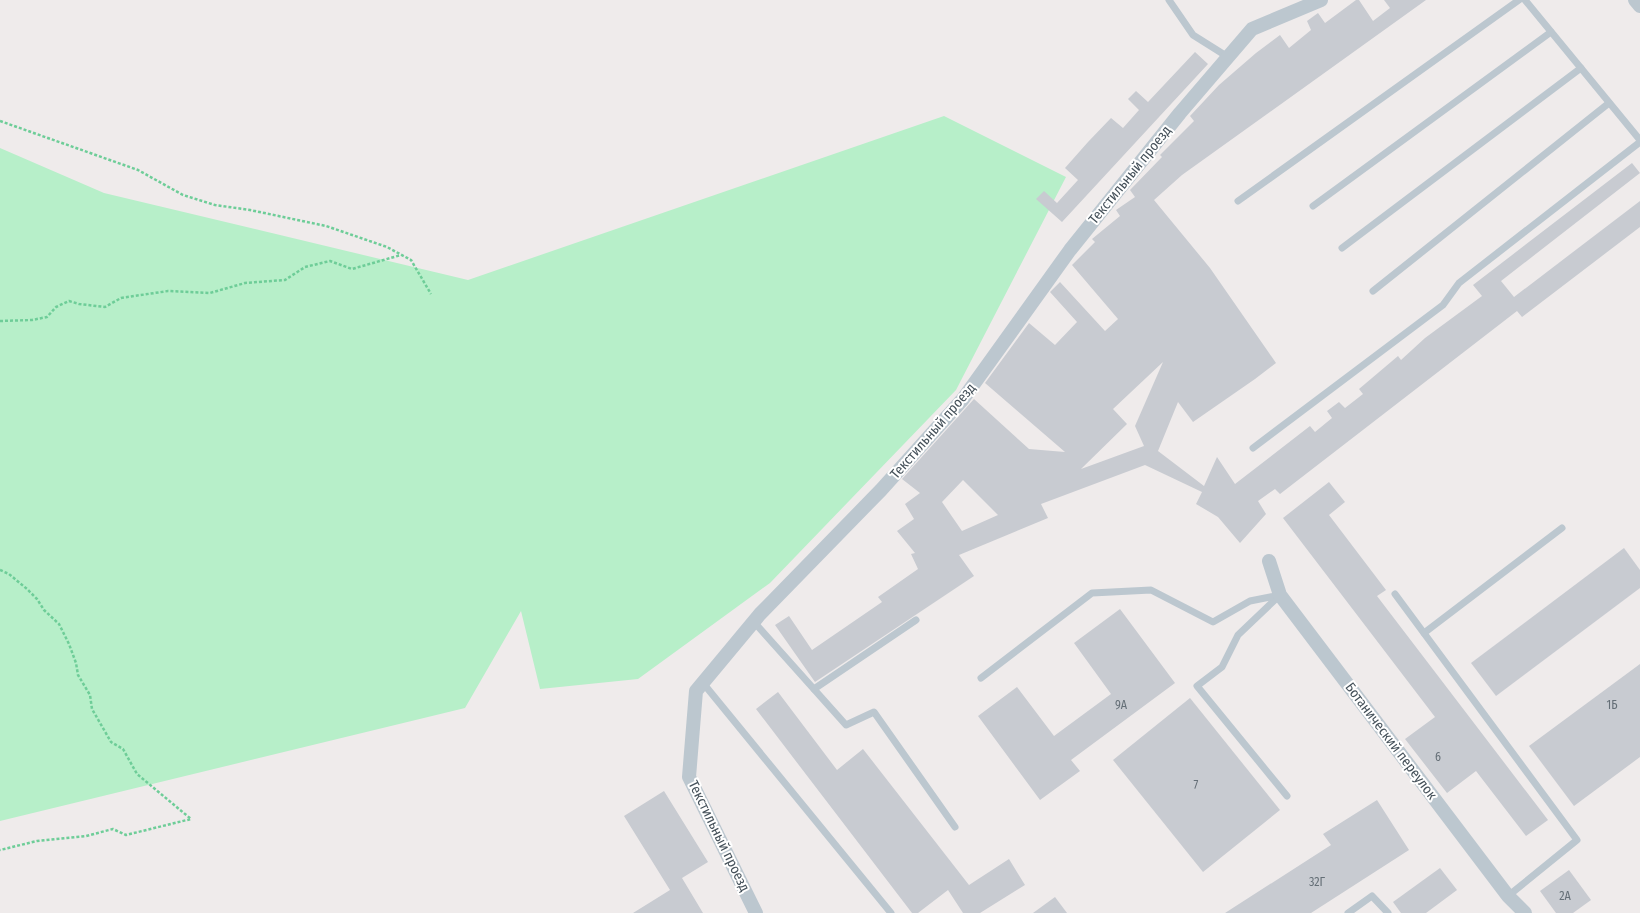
<svg xmlns="http://www.w3.org/2000/svg" width="1640" height="913" font-family="'Fira Sans Condensed',sans-serif">
<rect width="100%" height="100%" fill="#efebeb"/>
<!-- green -->
<path fill="#b7efc9" d="M944,116L1066,177L956,390L770,583L638,679L540,689L521,611L465,708L0,821V148L104,193L468,280Z"/>
<!-- building -->
<g fill="#c8cbd1" fill-rule="evenodd">
<path d="M1356,0H1359L1373,21L1390,8L1384,0H1426L1182,175L1154,200L1210,268L1276,363L1255,379L1193,422L1178,402L1158,451L1204,486L1217,457L1235,484L1310,426L1315,432L1332,418L1327,411L1339,402L1345,408L1363,394L1359,389L1398,356L1401,360L1425,338L1482,296L1473,285L1632,163L1640,173L1501,281L1514,297L1640,201V227L1522,317L1517,311L1280,494L1275,489L1258,501L1266,514L1240,543L1218,517L1196,504L1202,492L1145,465L1041,504L1048,518L959,555L974,576L815,682L775,625L789,616L812,650L882,602L878,597L918,569L911,554L915,553L897,531L914,519L905,504L920,493L902,479L974,399L1029,449L1065,452L985,383L1029,323L1055,345L1077,322L1050,292L1060,282L1105,331L1118,319L1072,265L1095,242L1092,239L1120,216L1116,210L1135,197L1130,190L1162,157L1160,155L1194,121L1190,116L1219,85L1256,53L1280,35L1289,48L1311,30L1307,21L1318,13L1325,23ZM1163,362L1135,426L1144,446L1081,469L1127,424L1113,409ZM963,480L998,515L962,531L942,502Z"/>
<path d="M1195,52L1208,64L1062,222L1036,199L1044,191L1057,203L1078,180L1065,168L1088,142L1111,118L1123,128L1139,110L1128,99L1136,91L1148,102Z"/>
<path d="M1329,482L1345,502L1329,515L1386,590L1377,596L1548,820L1526,836L1476,771L1447,793L1405,739L1435,717L1283,518Z"/>
<path d="M1624,548L1640,570V588L1496,696L1471,663Z"/>
<path d="M1120,609L1175,683L1071,760L1080,771L1040,800L978,716L1017,687L1054,736L1111,694L1074,643Z"/>
<path d="M1640,664V757L1574,806L1529,746Z"/>
<path d="M778,692L837,770L863,749L969,885L1009,859L1025,885L980,913H963L948,890L918,913H912L756,709Z"/>
<path d="M1190,698L1280,810L1203,872L1113,760Z"/>
<path d="M664,791L708,862L682,878L703,913H633L670,890L624,816Z"/>
<path d="M1377,800L1409,850L1311,913H1225L1331,845L1323,834Z"/>
<path d="M1440,868L1457,890L1426,913H1401L1393,902Z"/>
<path d="M1569,870L1591,900L1573,913H1556L1540,891Z"/>
<path d="M1055,897L1067,913H1033Z"/>
</g>
<g fill="none" stroke-linecap="round" stroke-linejoin="round">
<!-- path -->
<g stroke="#6ecd98" stroke-width="2.5" stroke-dasharray="3 2" stroke-linecap="butt">
<path d="M0,121L138,170L183,195L215,205L250,210L326,226L387,247L411,260L431,294"/>
<path d="M0,321L32,320L47,317L56,307L69,301L79,304L105,307L121,298L168,291L210,293L245,283L285,280L305,267L330,261L352,269L401,255"/>
<path d="M0,570L9,574L27,589L37,599L44,610L59,624L69,644L76,663L78,675L90,695L92,709L111,742L123,749L137,774L191,819L126,835L113,829L86,836L37,841L0,850"/>
</g>
<!-- service -->
<g stroke="#bcc7cf" stroke-width="7">
<path d="M1169,0L1193,35L1228,57"/>
<path d="M1525,0L1640,140"/>
<path d="M1238,201L1519,0"/>
<path d="M1313,206L1551,32"/>
<path d="M1342,248L1581,68"/>
<path d="M1373,291L1609,103"/>
<path d="M1253,448L1443,305L1459,283L1640,142"/>
<path d="M1395,594L1577,840L1508,896"/>
<path d="M1280,595L1238,635L1222,667L1197,686L1287,796"/>
<path d="M754,622L846,725L874,712L955,827"/>
<path d="M1424,633L1562,528"/>
<path d="M981,678L1092,593L1151,590L1213,622L1250,601L1280,595"/>
<path d="M703,683L891,913"/>
<path d="M814,689L916,620"/>
<path d="M1348,913L1372,896L1388,913"/>
</g>
<!-- minor -->
<g stroke="#bcc7cf" stroke-width="14">
<path d="M1635,0L1640,6"/>
<path d="M1269,561L1280,595L1508,896L1525,913"/>
<path d="M756,913L689,777L696,691L760,614L881,490L963,399L1070,250L1180,113L1252,29L1321,0"/>
</g>
</g>
<g text-anchor="middle" dominant-baseline="central" stroke-width="4" stroke-linejoin="round" paint-order="stroke">
<!-- number labels -->
<g font-size="12" fill="#656f77">
<text x="1121" y="705">9А</text>
<text x="1612" y="705">1Б</text>
<text x="1438" y="757">6</text>
<text x="1196" y="785">7</text>
<text x="1317" y="882">32Г</text>
<text x="1565" y="896">2А</text>
</g>
<!-- street labels -->
<g font-size="14" fill="#445059" stroke="#fff">
<text transform="translate(1130 175) rotate(-51)">Текстильный проезд</text>
<text transform="translate(933 431) rotate(-49)">Текстильный проезд</text>
<text transform="translate(1391 741) rotate(53)">Ботанический переулок</text>
<text transform="translate(719 836) rotate(64)">Текстильный проезд</text>
</g>
</g>
</svg>
